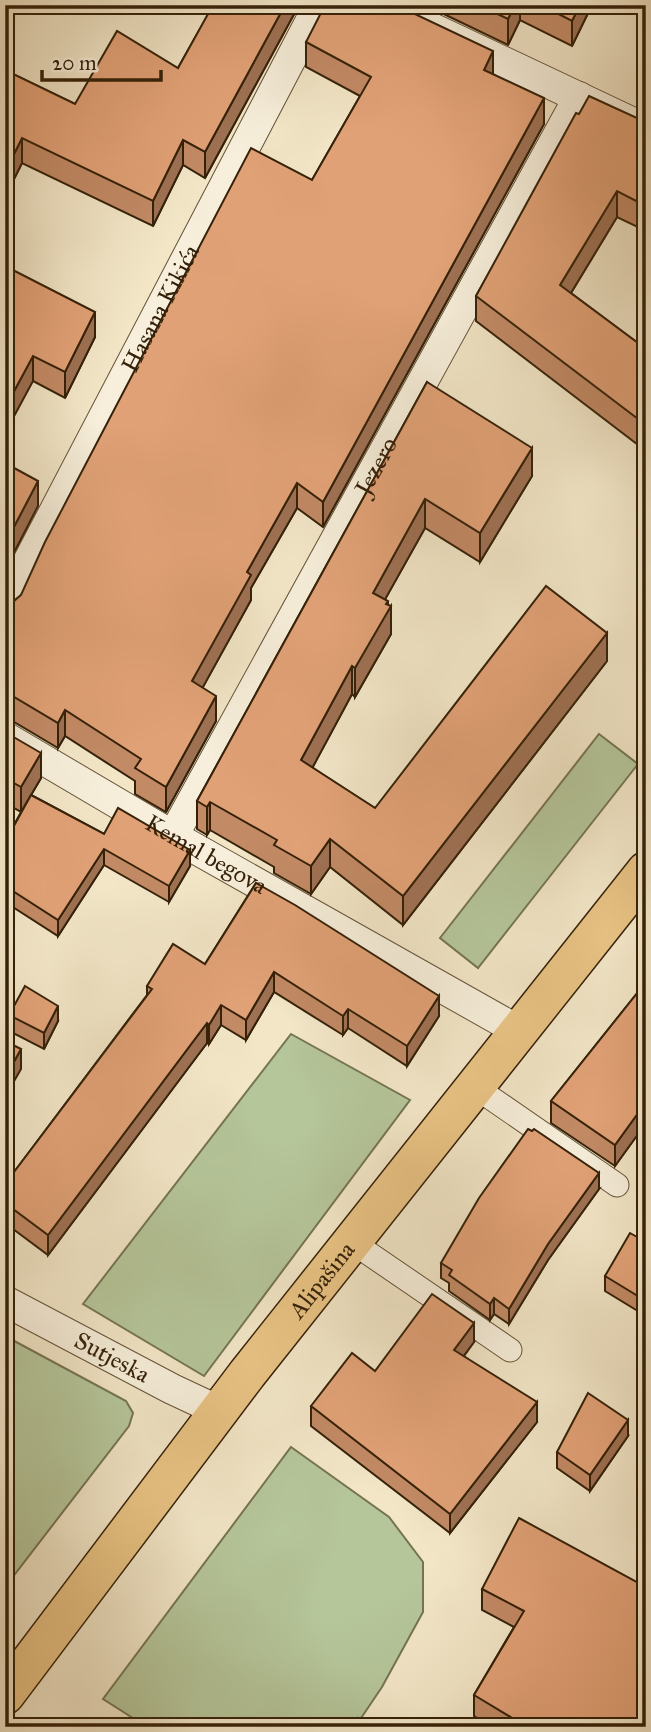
<svg xmlns="http://www.w3.org/2000/svg" width="651" height="1732" font-family="'IM FELL Great Primer',serif">
<rect width="100%" height="100%" fill="#f2e6c7"/>
<filter id="stains"><feTurbulence type="fractalNoise" baseFrequency=".00286" numOctaves="4"/><feColorMatrix values="0 0 0 0 .2 0 0 0 0 .09 0 0 0 0 .02 0 0 0 .5 -.17"/></filter>
<radialGradient id="worn" r=".72"><stop offset=".6" stop-color="#630" stop-opacity="0"/><stop offset="1" stop-color="#630" stop-opacity=".3"/></radialGradient>
<!-- green -->
<g fill="#b5c69a" stroke="#757452" stroke-width="2">
<path d="M599,734L638,764L478,968L440,938Z"/>
<path d="M291,1034L410,1100L204,1376L83,1304Z"/>
<path d="M5,1336L126,1401L133,1413L129,1426L5,1587Z"/>
<path d="M291,1447L389,1517L423,1562V1612L382,1687L355,1727H147L103,1699Z"/>
</g>
<g fill="none" stroke-linecap="round" stroke-linejoin="round">
<!-- pedestrian casing -->
<g stroke="#645238" stroke-width="25">
<g id="pedestrian">
<path d="M475,1087L617,1185"/>
<path d="M352,1242L510,1350"/>
</g>
</g>
<!-- minor casing -->
<g stroke="#645238" stroke-width="32">
<g id="minor">
<path d="M383,5L646,129"/>
<path id="s1" d="M5,612L29,560L319,5"/>
<path id="s2" d="M5,737L173,836L519,1031"/>
<path id="s3" d="M173,836L579,97"/>
<path id="s4" d="M5,1301L172,1389L219,1411"/>
</g>
</g>
<!-- primary casing -->
<g stroke="#352109" stroke-width="41">
<g id="primary">
<path id="s5" d="M5,1695L247,1374L646,871"/>
</g>
</g>
<!-- pedestrian -->
<use href="#pedestrian" stroke="#f7efdb" stroke-width="23"/>
<!-- minor -->
<use href="#minor" stroke="#f7efdb" stroke-width="30"/>
<!-- primary -->
<use href="#primary" stroke="#e9c384" stroke-width="38"/>
</g>
<!-- wall -->
<g fill="#c28a65" stroke="#352109" stroke-width="2">
<path d="M194,5H299L205,178L183,165L153,226L22,163L5,197V70L75,104L178,68L209,13Z"/>
<path d="M425,5H592L572,46L520,20L508,45Z"/>
<path d="M306,42L493,74L544,124L323,527L297,508L251,588V600L202,688L216,721L166,812L135,794V781L65,736L58,748L14,722L5,720L7,604L14,601L21,595L312,180L360,96L306,67Z"/>
<path d="M579,114L646,120V231L617,217L571,293L646,349V451L476,321V296Z"/>
<path d="M5,266L95,337L65,398L33,381Z"/>
<path d="M427,382L532,476L480,562L425,528L385,599L388,604L391,634L355,697L352,694L312,768L375,808L607,661L403,925L330,867L311,894L274,873V867L210,830L207,835L197,829V801Z"/>
<path d="M5,732L41,778L31,795L104,834L190,866L169,902L104,865L58,936L5,902V842L21,812L5,803Z"/>
<path d="M256,883L439,1016L407,1066L348,1028L343,1035L274,992L246,1040L221,1025L209,1044L207,1043L48,1255L5,1223V1184L147,995V986L205,964Z"/>
<path d="M646,982V1123L615,1166L551,1123V1101Z"/>
<path d="M9,1015L58,1021L44,1049L9,1031Z"/>
<path d="M599,1189L548,1260L509,1324L494,1314L490,1320L449,1291V1283L441,1278V1263Z"/>
<path d="M646,1242V1316L605,1291V1276Z"/>
<path d="M474,1342L464,1356L537,1422L450,1533L311,1426V1406L375,1371Z"/>
<path d="M628,1436L590,1491L557,1468V1452Z"/>
<path d="M642,1585L646,1727H492L474,1716V1695L514,1627L482,1610V1589Z"/>
</g>
<!-- shaded-wall -->
<g fill="#9e7153" stroke="#352109" stroke-width="2">
<path d="M285,5H299L205,178V152Z"/>
<path d="M515,5H520V20L508,45V19Z"/>
<path d="M580,5H592L572,46V21Z"/>
<path d="M493,51V76L484,70Z"/>
<path d="M544,98V124L323,527V502Z"/>
<path d="M22,138V163L5,197V172Z"/>
<path d="M183,140V165L153,226V201Z"/>
<path d="M617,191V217L560,311V285Z"/>
<path d="M95,312V337L65,398V372Z"/>
<path d="M33,356V381L5,433V408Z"/>
<path d="M532,448V476L480,562V533Z"/>
<path d="M38,481V506L5,570V544Z"/>
<path d="M297,483V508L251,588V600L192,707V681L247,572Z"/>
<path d="M425,499V528L373,621V593Z"/>
<path d="M388,601V611L391,606V634L355,697V668Z"/>
<path d="M607,633V661L403,925V896Z"/>
<path d="M352,666V694L301,789V760Z"/>
<path d="M216,696V721L166,812V787Z"/>
<path d="M65,710V736L58,748V723Z"/>
<path d="M41,753V778L21,812V787Z"/>
<path d="M210,802V830L207,835V807Z"/>
<path d="M330,839V867L311,894V866Z"/>
<path d="M104,849V865L58,936V920Z"/>
<path d="M190,850V866L169,902V886Z"/>
<path d="M274,972V992L246,1040V1020Z"/>
<path d="M439,996V1016L407,1066V1046Z"/>
<path d="M221,1005V1025L209,1044V1025Z"/>
<path d="M58,1006V1021L44,1049V1033Z"/>
<path d="M348,1009V1028L343,1035V1016Z"/>
<path d="M207,1023V1043L48,1255V1235Z"/>
<path d="M21,1049V1069L5,1097V1078Z"/>
<path d="M646,1102V1123L615,1166V1145Z"/>
<path d="M599,1173V1189L548,1260L509,1324V1309L548,1244Z"/>
<path d="M494,1298V1314L490,1320V1304Z"/>
<path d="M474,1323V1342L454,1369V1350Z"/>
<path d="M537,1402V1422L450,1533V1514Z"/>
<path d="M628,1420V1436L590,1491V1475Z"/>
</g>
<!-- building -->
<g fill="#e1a176" stroke="#352109" stroke-width="2">
<path d="M213,5H285L205,152L183,140L153,201L22,138L5,172V70L75,104L117,31L178,68Z"/>
<path d="M325,5H396L493,51L484,70L544,98L323,502L297,483L247,572L251,575L192,681L216,696L166,787L135,768L141,759L65,710L58,723L14,697L5,694V604L14,601L21,595L45,542L251,148L312,180L371,77L306,42Z"/>
<path d="M478,5H515L508,19Z"/>
<path d="M541,5H580L572,21Z"/>
<path d="M589,96L639,119L646,120V206L617,191L560,285L646,349V425L476,296L576,113L579,114Z"/>
<path d="M5,266L95,312L65,372L33,356L5,408Z"/>
<path d="M427,382L532,448L480,533L425,499L373,593L388,601L386,604L391,606L355,668L352,666L301,760L375,808L546,586L607,633L403,896L330,839L311,866L274,845L277,840L210,802L207,807L197,801Z"/>
<path d="M5,463L38,481L5,544Z"/>
<path d="M5,732L41,753L21,787L5,778Z"/>
<path d="M31,795L104,834L118,808L190,850L169,886L104,849L58,920L5,886V842Z"/>
<path d="M256,883L295,905L439,996L407,1046L348,1009L343,1016L274,972L246,1020L221,1005L209,1025L207,1023L48,1235L5,1203V1184L152,989L147,986L173,944L205,964Z"/>
<path d="M646,982V1102L615,1145L551,1101Z"/>
<path d="M25,986L58,1006L44,1033L9,1015Z"/>
<path d="M5,1041L21,1049L5,1078Z"/>
<path d="M528,1129L532,1131L534,1129L599,1173L548,1244L509,1309L494,1298L490,1304L449,1275L452,1270L441,1263L479,1198Z"/>
<path d="M630,1233L646,1242V1301L605,1276Z"/>
<path d="M432,1294L474,1323L454,1350L537,1402L450,1514L311,1406L352,1353L375,1371Z"/>
<path d="M588,1393L628,1420L590,1475L557,1452Z"/>
<path d="M519,1518L642,1585L646,1578V1727H527L474,1695L524,1611L482,1589Z"/>
<path d="M358,1718L371,1727H353Z"/>
</g>
<g text-anchor="middle" dominant-baseline="central" stroke-width="5" stroke-linejoin="round" paint-order="stroke">
<!-- street labels -->
<g font-size="24" fill="#352109" stroke="#f7efdb">
<text stroke="none"><textPath href="#s1" startOffset="341">Hasana Kikića</textPath></text>
<text stroke="none"><textPath href="#s3" startOffset="422">Jezero</textPath></text>
<text stroke="none"><textPath href="#s2" startOffset="233">Kemal begova</textPath></text>
<text stroke="none"><textPath href="#s5" startOffset="522">Alipašina</textPath></text>
<text stroke="none"><textPath href="#s4" startOffset="121">Sutjeska</textPath></text>
</g>
</g>
<!-- margin -->
<rect width="651" height="1732" fill="none" stroke="#f2e6c7" stroke-width="28"/>
<rect x="7" y="7" width="637" height="1718" fill="none" stroke="#352109" stroke-width="3.5"/>
<rect x="14" y="14" width="623" height="1704" fill="none" stroke="#352109" stroke-width="2"/>
<!-- scale -->
<path d="M42 70v10h119v-10" fill="none" stroke="#352109" stroke-width="3.5"/>
<text x="52" y="70" font-size="21" fill="#352109" stroke="#f7efdb" stroke-width="5" paint-order="stroke">20 m</text>
<rect width="100%" height="100%" filter="url(#stains)"/>
<rect width="100%" height="100%" fill="url(#worn)"/>
</svg>
